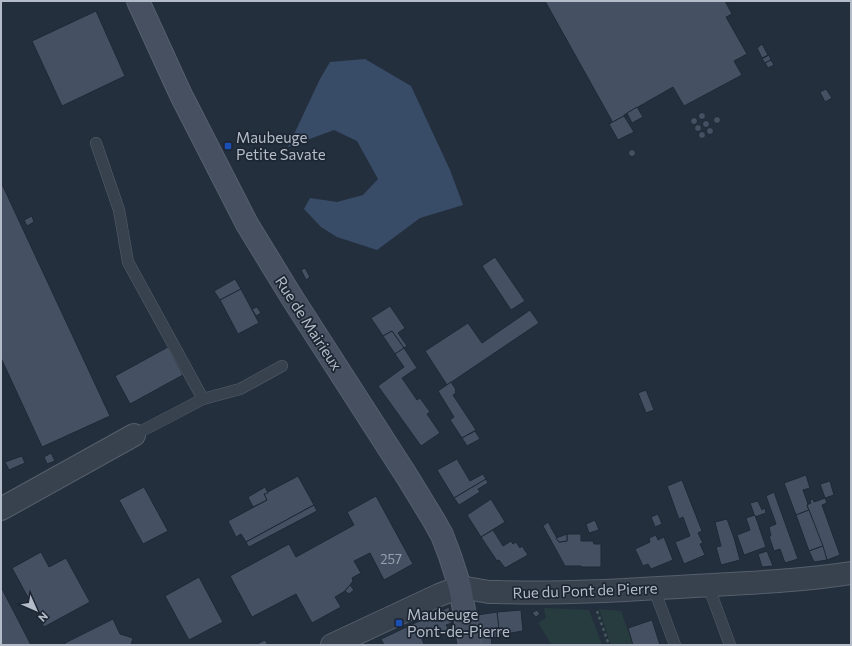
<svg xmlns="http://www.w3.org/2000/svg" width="852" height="646" font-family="Commissioner,sans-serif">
<rect width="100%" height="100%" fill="#242f3e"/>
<!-- green -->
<g fill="#263c3f">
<path d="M544,608L589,610L602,645H552L538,623L546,618Z"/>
<path d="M599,609L621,611L633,645H611Z"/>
</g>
<!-- water -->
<path fill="#394c67" d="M365,59L411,86L450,170L463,205L420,218L377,250L337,237L321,227L304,209L310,198L337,202L363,195L378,179L357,141L334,130L288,147L320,79L330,62Z"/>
<!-- building -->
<g fill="#455162" stroke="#1f2835">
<path d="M545,1H725L732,14L726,17L747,54L734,61L742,75L684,106L673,87L624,115V116L609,124V123L612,121Z"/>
<path d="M96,11L125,76L62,106L32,41Z"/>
<path d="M762,44L768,55L762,58L757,48Z"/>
<path d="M769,55L771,60L765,63L762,59Z"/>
<path d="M771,60L774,65L768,68L765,63Z"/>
<path d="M826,89L832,98L825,102L820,92Z"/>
<path d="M637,107L643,117L632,123L627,113Z"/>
<circle cx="702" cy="116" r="3.5"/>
<path d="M624,116L634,132L618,140L609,124Z"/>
<circle cx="717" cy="120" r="3.5"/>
<circle cx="694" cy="121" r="3.5"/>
<circle cx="706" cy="124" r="3.5"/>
<circle cx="698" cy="128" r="3.5"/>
<circle cx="710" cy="131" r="3.5"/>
<circle cx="702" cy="135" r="3.5"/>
<circle cx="632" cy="153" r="3.5"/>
<path d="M1,182L110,416L42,447L1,358Z"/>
<path d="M32,216L34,222L27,226L24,220Z"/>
<path d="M495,257L525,301L511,310L482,266Z"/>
<path d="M305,268L310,277L306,280L301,270Z"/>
<path d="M235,279L241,289L220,300L214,291Z"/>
<path d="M241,289L259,323L238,334L220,300Z"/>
<path d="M390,306L405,328L398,333L407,346L404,348L392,331L383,336L371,318Z"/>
<path d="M257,307L261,313L256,316L252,309Z"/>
<path d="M530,310L539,323L447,385L425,351L468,323L482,343Z"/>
<path d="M392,331L404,348L395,354L383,336Z"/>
<path d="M168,347L183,375L130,404L115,376Z"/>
<path d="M404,348L417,368L402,378L417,400L420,398L430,412L427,414L440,433L421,446L378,386L404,367L395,354Z"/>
<path d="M451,382L456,390L455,391L456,393L453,395L476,430L462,438L450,420L454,417L438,391Z"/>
<path d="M646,390L654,410L646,413L638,393Z"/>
<path d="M475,431L480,439L467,446L462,438Z"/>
<path d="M51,453L55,461L47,464L44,457Z"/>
<path d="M22,456L25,463L9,470L5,462Z"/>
<path d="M457,459L470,481L483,474L486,479L454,498L437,470Z"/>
<path d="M806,475L810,488L803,490L808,504L807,505L809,510L796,515L784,483Z"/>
<path d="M298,476L314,505L246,542L241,534L236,537L228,521L267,500L264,494Z"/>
<path d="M486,479L488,483L478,489L480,492L459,505L454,498Z"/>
<path d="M682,480L702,531L698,533L703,543L700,544L705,555L684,564L675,542L690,536L683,517L679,519L667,486Z"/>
<path d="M830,481L834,495L825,498L820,484Z"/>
<path d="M144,487L168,531L143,544L119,500Z"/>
<path d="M265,487L268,493L264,494L267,500L253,507L248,497Z"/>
<path d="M774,492L798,559L785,563L780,549L774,551L769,536H771L769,527L776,524L766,496Z"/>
<path d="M376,496L413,564L384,580L370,553L354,561L361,573L352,578L353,581L350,585L345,591L335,597L341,607L312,623L296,594L252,617L230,576L289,544L296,557L354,525L347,512Z"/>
<path d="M825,498L827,503L822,505L840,555L827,560L807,505L811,503L810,500L813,499L814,502Z"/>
<path d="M491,499L505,522L481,537L467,515Z"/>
<path d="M758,501L762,510L765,508L766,513L755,517L750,503Z"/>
<path d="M314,505L317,511L249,547L246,542Z"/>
<path d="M809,510L823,546L809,551L796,515Z"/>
<path d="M658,514L662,524L655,527L651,517Z"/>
<path d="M755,515L766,547L744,555L737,535L750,530L746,518Z"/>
<path d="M727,519L734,538L740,560L721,565L716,547L721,546L715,522Z"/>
<path d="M595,520L599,530L589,533L586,524Z"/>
<path d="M548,522L559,542L567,541V534H581V541H593L594,544H601V567H581V566H565L543,526Z"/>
<path d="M493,530L503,546L511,541L513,544L516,542L520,548L522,546L528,555L505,568L499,560L497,561L481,537Z"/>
<path d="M567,534V541L559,542L556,538Z"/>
<path d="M656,535L658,540L664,537L673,560L651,569L648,564L643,566L635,549L650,542L649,538Z"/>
<path d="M823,546L827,560L814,562L809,551Z"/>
<path d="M767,551L773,566L762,567L758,554Z"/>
<path d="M41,552L49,567L66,558L90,602L44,627L12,568Z"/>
<path d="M199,577L223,622L189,640L165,596Z"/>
<path d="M350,585L354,590L349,594L345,591Z"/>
<path d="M1,587L31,645H1Z"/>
<path d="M449,607L452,623L446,625L450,631L437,638L434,633L422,639L424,644L422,645H384L381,639Z"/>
<path d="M521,610L523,631L499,635L497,612Z"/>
<path d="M537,610L540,614L536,617L532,613Z"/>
<path d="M497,612L500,637L491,638L492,645H481L477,615Z"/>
<path d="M113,619L120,634L133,638L131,645H65V643Z"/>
<path d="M652,620L660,645H633L628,628Z"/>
<path d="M265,640L268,645H255Z"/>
</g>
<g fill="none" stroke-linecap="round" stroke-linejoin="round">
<!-- lane casing -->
<g stroke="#565f6c" stroke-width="12">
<g id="lane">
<path d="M96,143L119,210L128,262L203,399"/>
<path d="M134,435L203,399L240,389L282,366"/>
<path d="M708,585L730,645"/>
<path d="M654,589L675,645"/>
</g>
</g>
<!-- street casing -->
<g stroke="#565f6c" stroke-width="24">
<g id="street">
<path d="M1,509L134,435"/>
<path d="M332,645L439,595L460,587L489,592H497C563,594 629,590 694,586C746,583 799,581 851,573"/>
</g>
</g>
<!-- secondary casing -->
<g stroke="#565f6c" stroke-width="24">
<path id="secondary" d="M138,1L181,95L247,224L291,296L408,478L433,519L442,535L450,556L460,587L470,645"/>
</g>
<!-- path -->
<path stroke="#44595c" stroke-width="2.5" stroke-dasharray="3 3" stroke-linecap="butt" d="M597,611L609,645"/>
<!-- lane -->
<use href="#lane" stroke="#38414e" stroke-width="11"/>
<!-- street -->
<use href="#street" stroke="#38414e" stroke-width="22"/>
<!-- secondary -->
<use href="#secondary" stroke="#465061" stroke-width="22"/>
</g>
<!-- markers -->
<g fill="#1a4fb4" stroke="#1d2633" stroke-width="1.5">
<rect x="224" y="142" width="8" height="8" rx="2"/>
<rect x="395" y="619" width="8" height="8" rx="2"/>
</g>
<g text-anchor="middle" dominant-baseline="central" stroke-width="3.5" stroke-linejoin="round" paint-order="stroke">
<!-- number labels -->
<g font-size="13" fill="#98a1af">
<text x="391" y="559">257</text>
</g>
<!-- poi labels -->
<g font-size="15" fill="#b4bcc9" stroke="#1d2633" text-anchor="start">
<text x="236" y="137">Maubeuge<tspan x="236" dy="17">Petite Savate</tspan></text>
<text x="407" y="614">Maubeuge<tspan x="407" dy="17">Pont-de-Pierre</tspan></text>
</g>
<!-- street labels -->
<g font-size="15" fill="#b4bcc9" stroke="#1d2633">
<text transform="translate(309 323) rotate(57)">Rue de Mairieux</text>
<text transform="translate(585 590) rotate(-2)">Rue du Pont de Pierre</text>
</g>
</g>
<!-- border -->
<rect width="852" height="646" fill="none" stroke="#b4bcc9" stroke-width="4"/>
<!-- north arrow -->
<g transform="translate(36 610) rotate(135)" stroke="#1d2633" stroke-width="3" paint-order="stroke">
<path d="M0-3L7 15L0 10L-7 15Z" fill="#b4bcc9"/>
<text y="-6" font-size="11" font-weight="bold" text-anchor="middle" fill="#b4bcc9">N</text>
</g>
</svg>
